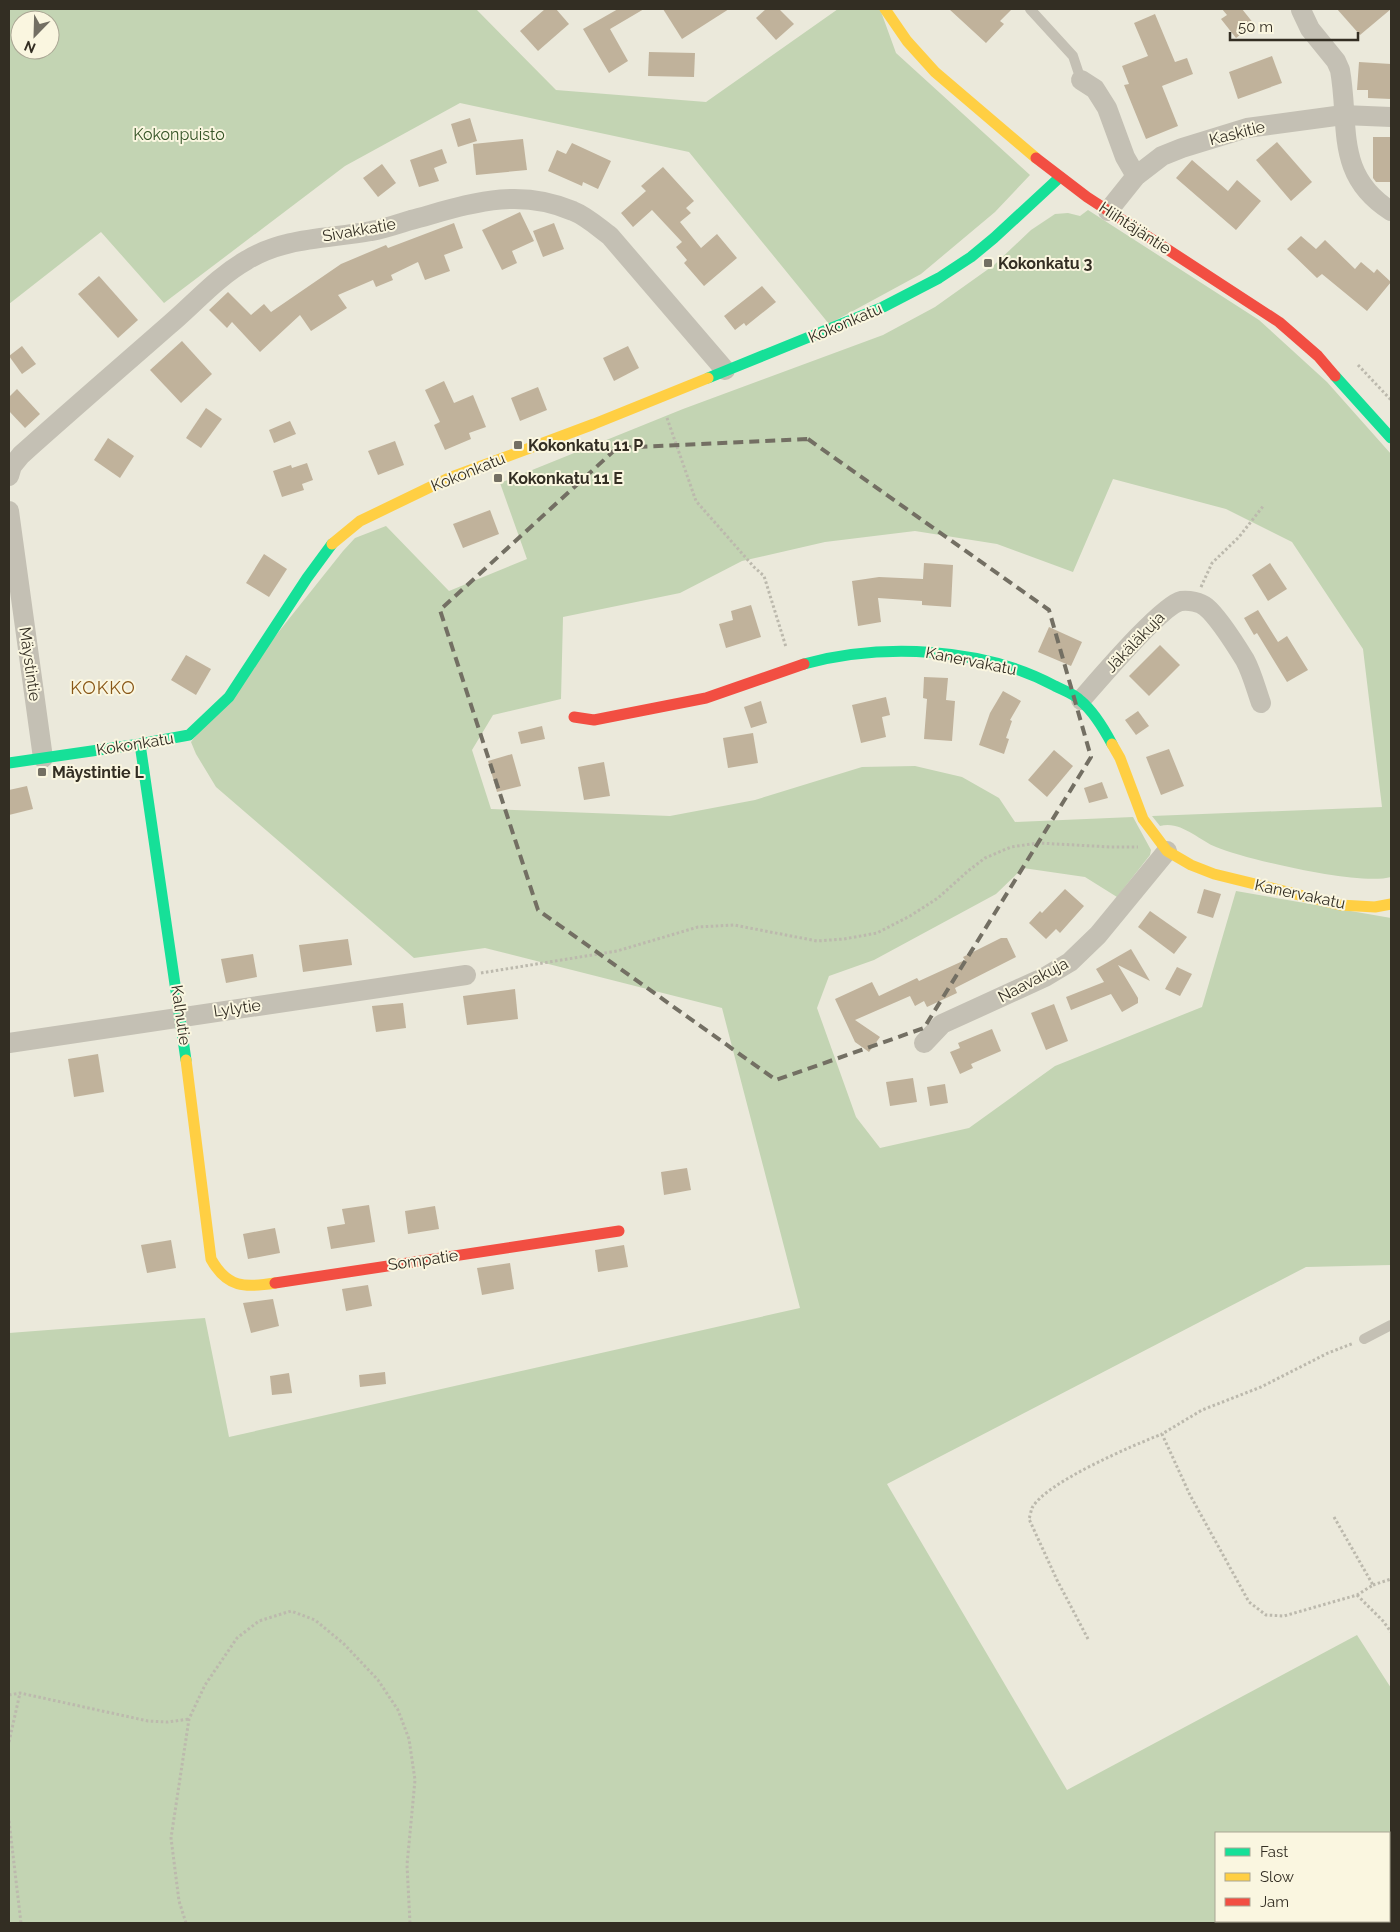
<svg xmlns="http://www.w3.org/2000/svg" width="1400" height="1932" font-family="Raleway,sans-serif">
<rect width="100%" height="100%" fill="#ebe9db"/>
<!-- green -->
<g fill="#c3d4b3" fill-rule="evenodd">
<path d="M9,9H476L556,90L706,102L838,9H880L896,53L1030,175L995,212L921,274L829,324L689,152L460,103L345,166L164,303L101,232L9,304ZM20,20H50V50H20Z"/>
<path d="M1088,210L1259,320L1327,382L1391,454V877C1360,886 1248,860 1216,847C1199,840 1180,820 1160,826L1152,816L1382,807L1363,649L1292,542L1226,509L1113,479L1073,572L997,544L915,531L825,542L742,561L680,593L563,617L561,699L493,715L472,750L491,809L670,816L755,800L862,767L915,766L962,777L999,798L1015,822L1133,817L1151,850L1150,855L1117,897L1085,877L1023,868L996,894L874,960L829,976L817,1008L856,1117L880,1148L969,1128L1055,1066L1202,1007L1236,891L1391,918V1265L1306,1267L887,1484L1067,1790L1357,1635L1391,1688V1923H9V1333L205,1318L229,1437L800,1308L722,1008L485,948L414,958L216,787L196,754L191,742L343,551L355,538L386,526L449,591L527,559L500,483L683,409L883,335L935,307L994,265L1031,230L1055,214L1068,213L1080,216ZM1216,1833H1389V1921H1216Z"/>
</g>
<!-- building -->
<g fill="#c0b29b">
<path d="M545,9H556L569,24L538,51L520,31Z"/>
<path d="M618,9H644L610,29L628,61L609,73L583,29Z"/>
<path d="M663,9H729L682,39Z"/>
<path d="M766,9H779L794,24L776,40L756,18Z"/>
<path d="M949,9H1012L1000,21L1004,24L986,43Z"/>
<path d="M1222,9H1242L1254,24L1236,38L1221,19L1227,15Z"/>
<path d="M1337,9H1391L1360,35Z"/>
<path d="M1155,14L1175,62L1187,58L1193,74L1162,86L1178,126L1146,139L1124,85L1129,84L1122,66L1148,56L1134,23Z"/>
<path d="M649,52L695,53L694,77L648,76Z"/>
<path d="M1272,56L1282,83L1238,99L1229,72Z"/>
<path d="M1359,62L1391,64V99L1368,98V90H1357Z"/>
<path d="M470,118L477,141L458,147L451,124Z"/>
<path d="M1373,137H1391V182H1376L1373,178Z"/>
<path d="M523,139L527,170L476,175L473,144Z"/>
<path d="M1277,142L1312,182L1291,201L1256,160Z"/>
<path d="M572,143L611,161L598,189L583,182L582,186L548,171L557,150L566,154Z"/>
<path d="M442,149L447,163L434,168L439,181L419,187L410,160Z"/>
<path d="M1192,160L1228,191L1237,180L1261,201L1236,230L1176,178Z"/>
<path d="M382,164L396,183L378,197L363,178Z"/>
<path d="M663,167L694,201L686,208L691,213L680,222L701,248L717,234L737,258L704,286L684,263L687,260L676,247L682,242L652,210L633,227L621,213L646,191L641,186Z"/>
<path d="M520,212L534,241L512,251L517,263L502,270L482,230Z"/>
<path d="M454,223L463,248L444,255L450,271L425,280L418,262L391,275L393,280L376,287L373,280L338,295L347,308L311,331L300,315L260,352L232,322L227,328L209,310L228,292L251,315L264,304L271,312L341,264L386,245L388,248Z"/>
<path d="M554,223L564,249L543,257L533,231Z"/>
<path d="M1301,236L1316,249L1325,240L1355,269L1361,262L1374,273L1377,269L1391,282L1367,311L1322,274L1317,278L1287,249Z"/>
<path d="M99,276L138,320L118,338L78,294Z"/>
<path d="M762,286L776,302L746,326L744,323L735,330L724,316Z"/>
<path d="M182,341L212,374L181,403L150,370Z"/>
<path d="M22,346L36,364L22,374L9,356Z"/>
<path d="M628,346L639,368L614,381L603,358Z"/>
<path d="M444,381L454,403L473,395L486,427L469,433L471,439L445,450L434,425L440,422L425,390Z"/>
<path d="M538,387L547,410L520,421L511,398Z"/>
<path d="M17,389L40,414L25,428L9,411V397Z"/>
<path d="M206,408L222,419L201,448L186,438Z"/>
<path d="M290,421L296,434L274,443L269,430Z"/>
<path d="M108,438L134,456L120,478L94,460Z"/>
<path d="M395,441L404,465L378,475L368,451Z"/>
<path d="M307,463L313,480L302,484L304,490L282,497L273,471L291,465L292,468Z"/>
<path d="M490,510L499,534L463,548L453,524Z"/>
<path d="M264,554L287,569L269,597L246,583Z"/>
<path d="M924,563L953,565L951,607L922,605V601L878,598L881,622L858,626L852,581L879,577L923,579Z"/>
<path d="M1270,563L1287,589L1268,601L1252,575Z"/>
<path d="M751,605L761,637L726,648L719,624L733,620L731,611Z"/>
<path d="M1258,610L1278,642L1287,636L1308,670L1287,682L1257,633L1254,635L1244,618Z"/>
<path d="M1049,627L1082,642L1071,666L1038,652Z"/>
<path d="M1160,645L1180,665L1149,696L1129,676Z"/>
<path d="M186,655L211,669L196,695L171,680Z"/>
<path d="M924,677L948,678L946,700L955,701L952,741L924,739L927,699L923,698Z"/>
<path d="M1003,691L1021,701L1010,720L1012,721L1006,738L1009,739L1004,754L979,745L990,713Z"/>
<path d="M886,697L890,715L882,717L886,737L861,743L852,705Z"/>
<path d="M761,701L767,723L751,728L744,707Z"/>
<path d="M1138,711L1149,726L1136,735L1125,720Z"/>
<path d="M542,726L545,739L521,744L518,732Z"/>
<path d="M753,733L758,763L728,768L723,738Z"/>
<path d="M1169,749L1184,786L1161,795L1146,757Z"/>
<path d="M1054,750L1073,766L1047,797L1028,780Z"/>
<path d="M512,754L521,786L497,792L488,761Z"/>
<path d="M604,762L610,796L584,800L578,767Z"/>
<path d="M1102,782L1108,798L1089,803L1084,788Z"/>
<path d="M27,786L33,809L9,815V790Z"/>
<path d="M1065,889L1084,906L1060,933L1056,929L1046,939L1029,923L1040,911L1042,913Z"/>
<path d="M1204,889L1221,894L1213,918L1197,913Z"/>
<path d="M1150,911L1187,937L1174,954L1138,927Z"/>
<path d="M1001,938H1007L1016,957L955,988L957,993L927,1007L924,1001L915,1006L910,996L855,1020L880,1037L869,1052L855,1042L835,999L872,982L879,996L917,978L919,981L965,960L963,957Z"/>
<path d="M348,939L352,965L303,972L299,945Z"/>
<path d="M1131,949L1150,981L1118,965L1138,998V1003L1122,1012L1111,994L1071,1010L1066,997L1104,982L1096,969Z"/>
<path d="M253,954L257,977L226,983L221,959Z"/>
<path d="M1177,967L1192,974L1180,996L1165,989Z"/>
<path d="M515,989L518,1019L467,1025L463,996Z"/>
<path d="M403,1003L406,1028L376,1032L372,1006Z"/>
<path d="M1054,1004L1068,1041L1046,1050L1031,1013Z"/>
<path d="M992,1029L1001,1051L971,1064L973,1068L960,1074L950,1052L960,1048L958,1043Z"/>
<path d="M98,1054L104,1092L74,1097L68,1059Z"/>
<path d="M913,1078L917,1102L890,1106L886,1082Z"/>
<path d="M945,1084L948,1103L930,1106L927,1087Z"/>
<path d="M687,1168L691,1190L664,1195L661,1172Z"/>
<path d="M369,1205L375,1242L331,1249L327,1227L345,1224L342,1209Z"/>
<path d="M435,1206L439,1229L408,1234L405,1211Z"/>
<path d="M275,1228L280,1253L248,1259L243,1234Z"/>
<path d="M171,1240L176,1268L147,1273L141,1245Z"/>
<path d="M624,1245L628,1267L598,1272L595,1250Z"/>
<path d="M510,1263L514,1289L482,1295L477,1268Z"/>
<path d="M368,1285L372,1306L346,1311L342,1289Z"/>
<path d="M273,1299L279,1326L251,1333L243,1303Z"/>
<path d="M385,1372L386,1384L360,1387L359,1375Z"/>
<path d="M289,1373L292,1393L272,1395L270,1376Z"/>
</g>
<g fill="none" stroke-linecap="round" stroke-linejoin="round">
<!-- path -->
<g stroke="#bcb9ad" stroke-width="3" stroke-dasharray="2.5 2.5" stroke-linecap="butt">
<path d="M1358,365L1391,400"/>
<path d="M667,418L696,501L754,567L764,576L786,647"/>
<path d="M1201,587L1212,563L1239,537L1264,505"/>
<path d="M481,973L617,951L698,927L734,925L817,941L844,939L877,933L910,916L938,898L968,871L985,858L1011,847L1038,843L1111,847H1138"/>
<path d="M1334,1517L1373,1585L1357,1595L1284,1616L1266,1615L1249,1602L1190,1495L1162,1434L1202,1410L1261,1387L1328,1353L1354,1343"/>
<path d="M1373,1585L1391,1579"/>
<path d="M1357,1595L1383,1621L1391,1632"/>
<path d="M1088,1639L1057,1580L1029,1519C1030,1516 1031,1511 1032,1508C1046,1482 1134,1445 1162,1434"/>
<path d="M9,1695L20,1693L148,1721L168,1722L189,1719"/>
<path d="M9,1742L20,1693"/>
<path d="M9,1821L21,1923"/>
<path d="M186,1923L179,1901L171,1838L189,1719L205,1685L237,1638L259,1621L291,1611L315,1620L344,1644L378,1680L398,1710L409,1739L415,1780L407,1865L410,1923"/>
</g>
<!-- lane -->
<g stroke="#c4c0b4" stroke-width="10">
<path d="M1030,9L1073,56L1081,80"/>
<path d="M1364,1339L1391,1325"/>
</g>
<!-- street -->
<g stroke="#c4c0b4" stroke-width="20">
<path d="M1301,10L1310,29L1336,61L1340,70C1350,126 1334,175 1391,211"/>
<path d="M1081,80L1095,89L1107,108L1125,157L1136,176"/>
<path d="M1108,211L1136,176L1162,156L1182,148L1247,128L1343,115L1391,117"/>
<path d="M9,476L12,466L21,455C70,411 120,368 169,325C195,303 217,277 247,260C285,237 328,239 371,231C384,229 398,224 411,220C467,205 516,186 573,211C586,216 598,227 610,236L725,370"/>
<path d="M9,511L43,758"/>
<path d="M1081,700C1097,682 1162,605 1181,601C1189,600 1200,602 1206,607C1217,616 1237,647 1245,660C1252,673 1256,689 1261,703"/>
<path d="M9,1043L466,975"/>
<path d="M924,1043L942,1024L1045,977L1070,962L1098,935L1167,851"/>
</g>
<!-- fast -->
<g stroke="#16e098" stroke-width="11">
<path d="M1335,376L1391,438"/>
<path d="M708,378L883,307L939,278L971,257L994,238L1060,177"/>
<path d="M804,664C882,643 983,647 1055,686C1063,690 1075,694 1081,701C1094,712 1104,729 1112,744"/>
<path d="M140,744L186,1060"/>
<path d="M9,763L140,744L189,735L229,697L307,578L332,544"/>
</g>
<!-- slow -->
<g stroke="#ffcf43" stroke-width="11">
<path d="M885,9L907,41L935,72L1036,158"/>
<path d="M332,544L360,521L449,478L594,424L708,378"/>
<path d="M1112,744L1120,758L1143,819L1167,851L1191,865L1214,874L1340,905L1375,907L1391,904"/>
<path d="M186,1060L211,1259C227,1288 245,1288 275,1283"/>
</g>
<!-- jam -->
<g stroke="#f24e42" stroke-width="11">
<path d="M1036,158L1087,197L1279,322L1318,356L1335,376"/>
<path d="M574,717L594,720L706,698L804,664"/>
<path d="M275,1283L619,1231"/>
</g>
</g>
<!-- marked area -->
<path fill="none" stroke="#736f63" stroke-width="4" stroke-dasharray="10 6" stroke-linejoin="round" d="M808,439L1049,610L1091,757L924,1028L776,1080L538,910L440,610L617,448Z"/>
<!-- markers -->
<g fill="#736f63" stroke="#faf6e0" stroke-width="2">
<rect x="983" y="258" width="10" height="10" rx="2.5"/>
<rect x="513" y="440" width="10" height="10" rx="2.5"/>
<rect x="493" y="473" width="10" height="10" rx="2.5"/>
<rect x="37" y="767" width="10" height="10" rx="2.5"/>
</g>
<g text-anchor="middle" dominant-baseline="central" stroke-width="4" stroke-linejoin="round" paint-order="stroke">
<!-- street labels -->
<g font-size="16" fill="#332e23" stroke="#faf6e0">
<text transform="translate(1237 133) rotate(-14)">Kaskitie</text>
<text transform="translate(1135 228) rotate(33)">Hiihtäjäntie</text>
<text transform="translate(359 230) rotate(-10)">Sivakkatie</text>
<text transform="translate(845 323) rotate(-23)">Kokonkatu</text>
<text transform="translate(468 472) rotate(-22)">Kokonkatu</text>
<text transform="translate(1135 642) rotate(-46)">Jäkäläkuja</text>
<text transform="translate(971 661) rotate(11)">Kanervakatu</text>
<text transform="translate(30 664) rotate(82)">Mäystintie</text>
<text transform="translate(135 744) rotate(-9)">Kokonkatu</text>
<text transform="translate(1300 894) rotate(12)">Kanervakatu</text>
<text transform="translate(1033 980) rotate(-28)">Naavakuja</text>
<text transform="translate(237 1008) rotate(-8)">Lylytie</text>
<text transform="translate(181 1015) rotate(82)">Kalhutie</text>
<text transform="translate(423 1260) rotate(-8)">Sompatie</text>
</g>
<!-- park labels -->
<g font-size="16" fill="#345325" stroke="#faf6e0">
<text x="179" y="134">Kokonpuisto</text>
</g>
<!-- poi labels -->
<g font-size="16" font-weight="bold" fill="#332e23" stroke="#faf6e0" text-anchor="start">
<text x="998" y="263">Kokonkatu 3</text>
<text x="528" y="445">Kokonkatu 11 P</text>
<text x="508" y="478">Kokonkatu 11 E</text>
<text x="52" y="772">Mäystintie L</text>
</g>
<!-- neighbourhood labels -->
<g font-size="18" letter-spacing="1" fill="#885616" stroke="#faf6e0">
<text x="103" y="687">KOKKO</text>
</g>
</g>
<!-- border -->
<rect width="1400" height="1932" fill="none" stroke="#332e23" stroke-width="20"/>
<!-- legend -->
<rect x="1215" y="1832" width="175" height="90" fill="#faf6e0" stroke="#aaa694"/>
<rect x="1225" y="1848" width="25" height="8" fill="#16e098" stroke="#aaa694"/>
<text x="1260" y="1857" font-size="15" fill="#332e23">Fast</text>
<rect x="1225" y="1873" width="25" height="8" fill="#ffcf43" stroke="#aaa694"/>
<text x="1260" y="1882" font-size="15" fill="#332e23">Slow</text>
<rect x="1225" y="1898" width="25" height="8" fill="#f24e42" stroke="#aaa694"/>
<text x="1260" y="1907" font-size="15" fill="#332e23">Jam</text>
<!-- north arrow -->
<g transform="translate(35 35) rotate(203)"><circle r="24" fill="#faf6e0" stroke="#aaa694"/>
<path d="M0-4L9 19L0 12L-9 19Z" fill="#736f63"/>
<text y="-8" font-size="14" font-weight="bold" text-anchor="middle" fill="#332e23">N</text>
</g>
<!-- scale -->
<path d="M1230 32v8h128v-8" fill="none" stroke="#332e23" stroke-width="2.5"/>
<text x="1238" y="32" font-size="15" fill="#332e23" stroke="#faf6e0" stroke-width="4" paint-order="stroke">50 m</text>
</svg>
